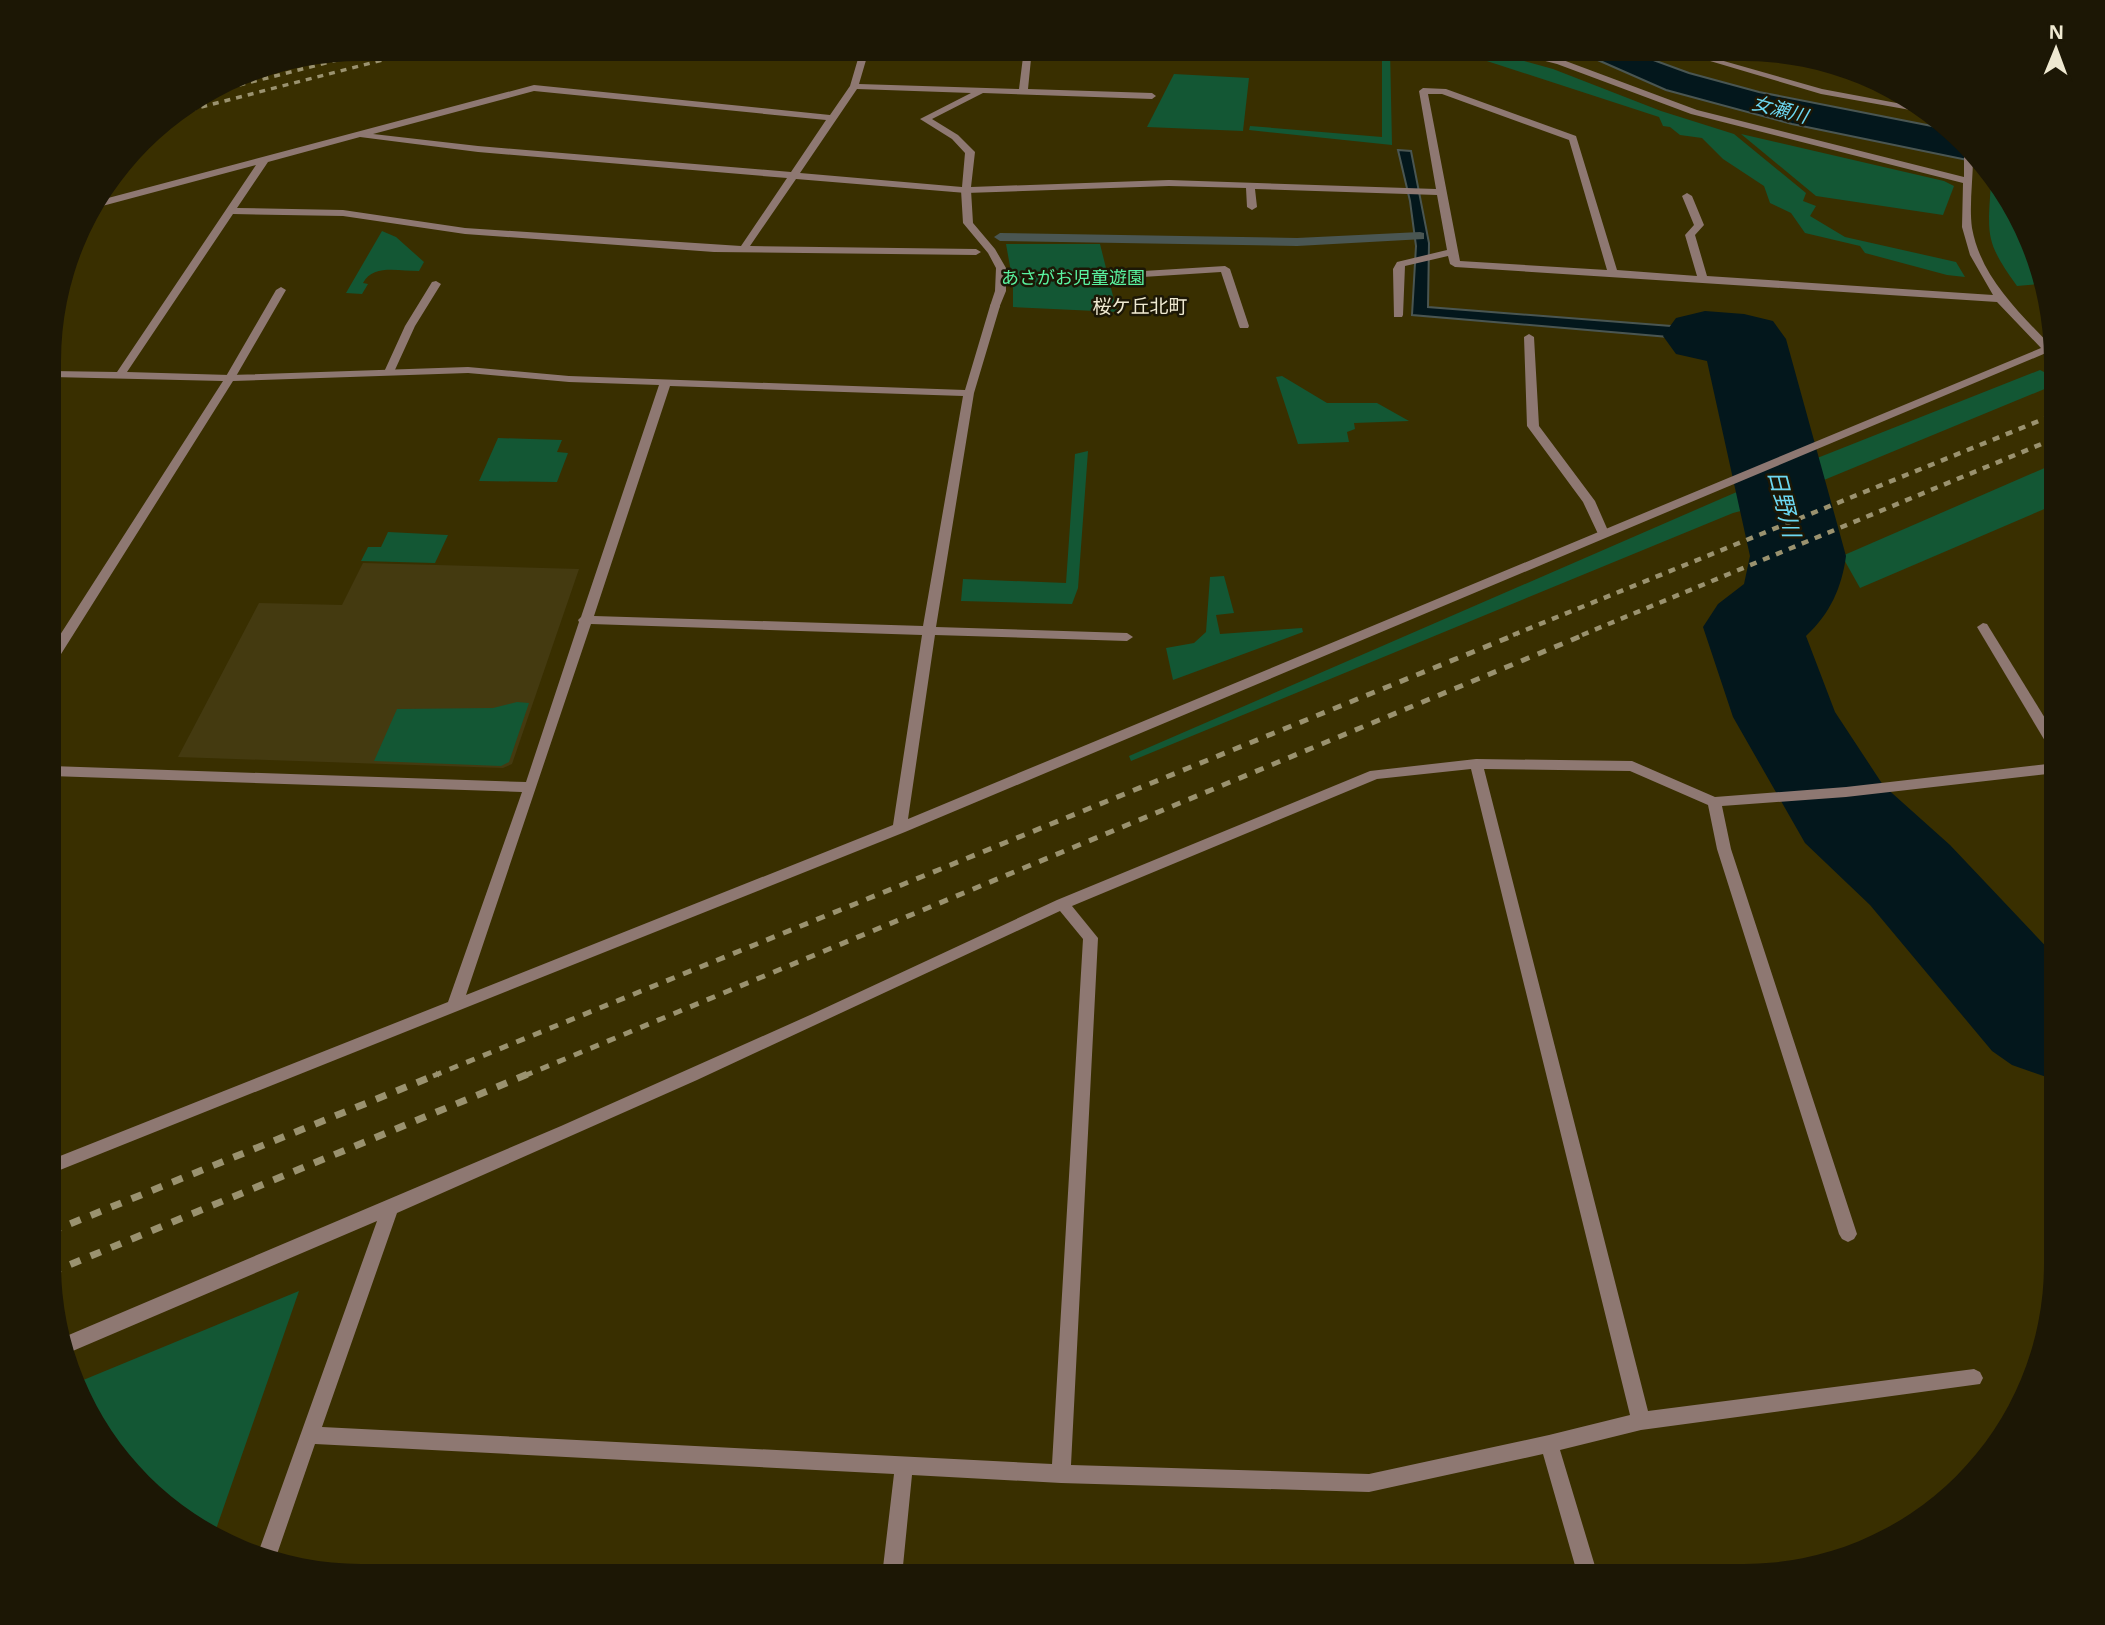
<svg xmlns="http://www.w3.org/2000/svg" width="2105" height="1625" font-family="'Noto Sans','Noto Sans JP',sans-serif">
<rect width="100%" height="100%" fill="#392f00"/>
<!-- built -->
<path fill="#443a10" d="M363,563L579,569L512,764L503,768L178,757L259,603L342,605Z"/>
<!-- green -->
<g fill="#135734">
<path d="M1382,49H1390L1392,145L1249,130L1250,126L1382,137Z"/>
<path d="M1453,50H1484L1553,69L1661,111L1734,134L1806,193L1803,201L1816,206L1810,216L1845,237L1956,262L1965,277L1947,275L1865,253L1860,246L1805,233L1791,213L1770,203L1764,186L1723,159L1702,138L1680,135L1670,127L1663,126L1659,117Z"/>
<path d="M1174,74L1249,78L1243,131L1147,127Z"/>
<path d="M1741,134L1944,181L1954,186L1943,215L1816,196Z"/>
<path d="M1991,181L2024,224L2038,284L2017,286C1984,240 1988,236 1991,181Z"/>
<path d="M382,231L396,237L424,262L419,271C398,271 373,264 363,283L368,284L362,294L346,293Z"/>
<path d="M1006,244H1100L1117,312L1013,307V283Z"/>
<path d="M2040,370L2056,378V387L2047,388L1807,487L1792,468Z"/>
<path d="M1282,376L1327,403H1377L1409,421L1354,423L1355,429L1347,432L1349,442L1298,444L1276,377Z"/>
<path d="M498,438L562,440L557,452L568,453L557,482L479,481Z"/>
<path d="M1088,451L1078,588L1072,604L961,601L963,579L1066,583L1075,454Z"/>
<path d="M2056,463V504L1860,588L1842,556Z"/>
<path d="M1739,491L1760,506L1733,513L1131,761L1129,756Z"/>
<path d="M388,532L447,535H448L435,563L361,561L368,547H381Z"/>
<path d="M1224,576L1234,613L1216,615L1220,634L1302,628L1303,632L1173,680L1166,648L1194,643L1206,632L1210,577Z"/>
<path d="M517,702L529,703L509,762L501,766L374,761L397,709L493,708Z"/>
<path d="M299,1291L214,1535L155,1498L81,1401L76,1383Z"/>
</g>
<!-- water -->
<g fill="#03171c" stroke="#4a5652" stroke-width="2">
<path d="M1575,50H1626L1689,73L1759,92L1952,130L1977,162L1792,124L1666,90Z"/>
<path d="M1398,150L1411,151L1429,243L1428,307L1748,332L1752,336L1781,445L1763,452L1738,343L1412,315L1416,246L1410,201Z"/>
<path d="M1788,471L1810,560L1809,592L1767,628L1740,626L1741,617L1771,603L1780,560L1779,512L1746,489Z"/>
</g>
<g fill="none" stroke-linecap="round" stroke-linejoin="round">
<!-- stream -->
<path fill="#4a5652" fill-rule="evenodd" d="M1420,232L1424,233V239L1297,246L1000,241L994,237L1000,233L1297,238Z"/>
<!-- river -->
<path fill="#03171c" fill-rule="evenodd" d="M1705,311L1744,314L1773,321L1786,339L1846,556C1842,587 1830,614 1806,636L1835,712L1883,785L1950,845L2056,957L2055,1080L2012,1065L1992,1051L1870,905L1805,843L1733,717L1703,627L1718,604L1744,584L1750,556L1707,361L1676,354L1663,336L1676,318Z"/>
<!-- service -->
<g fill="#8e7872" fill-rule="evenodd">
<path d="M1296,49L1292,53L1288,50V49Z"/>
<path d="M966,187L971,190L973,223L995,249L1006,268V291L999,308H991L990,306L995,291L996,268L988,253L963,223L961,190Z"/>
<path d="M1225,266L1230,269L1249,326L1248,328H1240L1239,326L1221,272L1127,278L1122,275L1127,272Z"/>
<path d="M436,281L441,284L415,326L394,372L389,375L385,374L384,372L405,326L432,282Z"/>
<path d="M281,287L286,290L235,378L234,380H226L225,378L276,290Z"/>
<path d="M1529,334L1534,337L1539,426L1595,501L1609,533L1607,536H1599L1583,502L1527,426L1524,337Z"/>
</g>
<!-- minor -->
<g fill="#8e7872" fill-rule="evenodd">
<path d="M851,49L869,50L859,84L1019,89L1024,49H1032L1028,89L1152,93L1156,96L1152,99L983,93L932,119L958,135L975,152L971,187L1169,180L1436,189L1419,91L1423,88L1446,89L1576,136L1617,270L1697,276L1685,235L1694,225L1682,196L1687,193L1692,196L1704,225L1695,235L1707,276L1993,295L1970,255L1962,227L1963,183L1691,114L1557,64L1511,52L1510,50H1522L1563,60L1697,110L1964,177V152L1967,150L1973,158C1973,180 1969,206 1972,228C1981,278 2020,313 2053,348L2055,358L2050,357L2046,353L905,832L50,1174V1160L448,1002L522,792L51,776V766L526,782L579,622L578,620L581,617L659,385L569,382L468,373L233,381L56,662L51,663V649L223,381L52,377V371L117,372L256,165L91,209V206L93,202L534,85L830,115L850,86L860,52ZM857,89L971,93L920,119L952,139L965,153L962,187L800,173ZM534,91L826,120L791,172L478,146L373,134ZM1428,94H1442L1569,140L1607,270L1460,261ZM360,137L478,152L787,178L741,246L465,228L343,210L237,208L268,162ZM796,179L966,193L1169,186L1246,188L1247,207L1252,210L1257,207L1255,189L1437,195L1447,250L1397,262L1393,269L1394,317H1402L1403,315L1405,266L1448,256L1450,264L1455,267L1997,302L2041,348L908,819L935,635L1127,641L1133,637L1127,633L936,627L974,393L1000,306L999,304H991L990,306L965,390L569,376L468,367L230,375L127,372L233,214L343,216L465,234L714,252L976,255L981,252L976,249L750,246ZM670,386L963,396L923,626L594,616ZM591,624L922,635L893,825L466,995Z"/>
<path d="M1673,50H1685L1822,89L1918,107L1927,113L1821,94Z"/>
<path d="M1983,623L1987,624L2056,736V753L2051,751L1977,627Z"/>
<path d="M1476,759L1632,761L1715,797L1846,787L2056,763V773L1846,797L1722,806L1731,849L1857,1234L1854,1239L1848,1242L1842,1239L1839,1234L1717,849L1708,805L1630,771L1484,769L1648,1411L1974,1369L1980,1372L1983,1378L1980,1384L1641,1430L1560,1450L1598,1576H1578L1543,1454L1369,1492L1061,1483L912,1475L902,1576H882L894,1474L315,1444L275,1560L257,1556L377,1221L68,1353L64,1337L561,1126L810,1015L1057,900L1370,771ZM1471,769L1630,1415L1549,1435L1369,1474L1071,1465L1098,938L1072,906L1377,779ZM1060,911L1083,939L1052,1464L322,1427L397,1213L697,1080Z"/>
</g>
<!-- rail-far3 -->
<g stroke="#9a926f" stroke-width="3.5" stroke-dasharray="6 6" stroke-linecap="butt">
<path d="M253,70L289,61"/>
<path d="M216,91L381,49"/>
<path d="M178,113L425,49"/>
</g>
<!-- rail-far2 -->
<g stroke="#9a926f" stroke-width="4.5" stroke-dasharray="7 7" stroke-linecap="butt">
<path d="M1513,635L2056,414"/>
<path d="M1582,635L2056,438"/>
</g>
<!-- rail-far1 -->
<g stroke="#9a926f" stroke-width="5" stroke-dasharray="9 9" stroke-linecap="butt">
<path d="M433,1076L1517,634"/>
<path d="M524,1076L1586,634"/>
</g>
<!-- rail -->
<g stroke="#9a926f" stroke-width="7" stroke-dasharray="11 11" stroke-linecap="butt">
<path d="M50,1232L438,1074"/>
<path d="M50,1273L528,1074"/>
</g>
</g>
<g text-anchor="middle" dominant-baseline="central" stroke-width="5" stroke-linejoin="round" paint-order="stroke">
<!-- far-park labels -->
<g font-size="18" fill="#5af4a1" stroke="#1c1705">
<text x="1073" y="277">あさがお児童遊園</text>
</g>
<!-- far-water labels -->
<g font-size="19" font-style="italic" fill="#6cd7f1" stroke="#1c1705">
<text transform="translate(1780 109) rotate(15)">女瀬川</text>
</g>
<!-- far-neighbourhood labels -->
<g font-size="19" fill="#efe9d1" stroke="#1c1705">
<text x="1140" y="306">桜ケ丘北町</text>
</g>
<!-- water labels -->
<g font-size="23" font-style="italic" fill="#6cd7f1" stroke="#1c1705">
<text transform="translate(1785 503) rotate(76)">日野川</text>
</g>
</g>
<!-- crop -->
<path d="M0 0H2105V1625H0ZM361 61H1744A300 300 0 0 1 2044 361V1264A300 300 0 0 1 1744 1564H361A300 300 0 0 1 61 1264V361A300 300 0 0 1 361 61Z" fill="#1c1705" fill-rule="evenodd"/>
<!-- north arrow -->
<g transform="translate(2056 49) rotate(1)" stroke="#1c1705" stroke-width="5" paint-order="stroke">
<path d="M0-5L12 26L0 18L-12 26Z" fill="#efe9d1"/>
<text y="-10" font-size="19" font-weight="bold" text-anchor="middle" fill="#efe9d1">N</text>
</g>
</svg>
